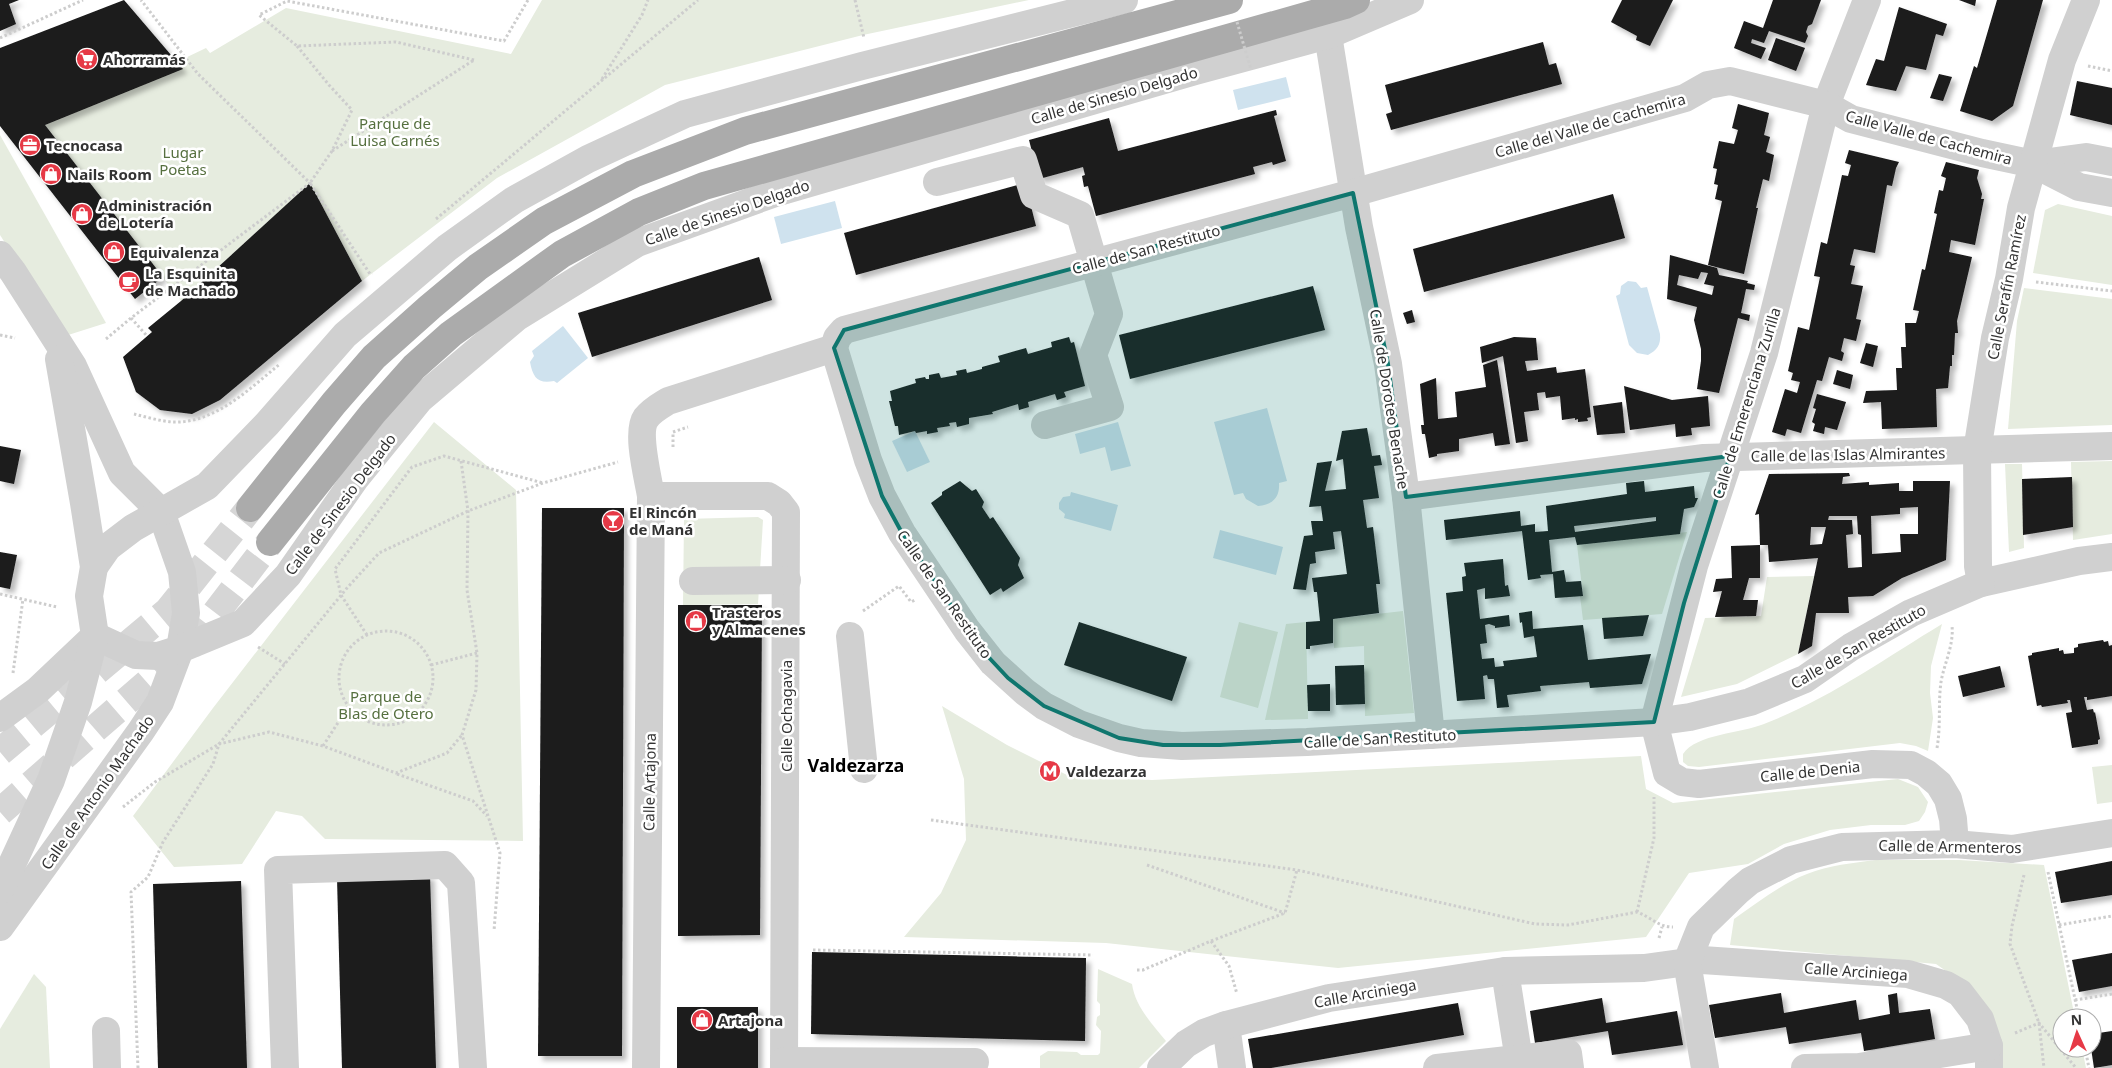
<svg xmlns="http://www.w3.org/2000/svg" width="2112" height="1068" font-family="'Noto Sans',sans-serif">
<defs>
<filter id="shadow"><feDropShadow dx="4.5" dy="4.5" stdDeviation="2.5" flood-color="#0004"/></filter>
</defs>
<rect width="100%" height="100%" fill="#fff"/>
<!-- green -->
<g fill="#e6ecdf">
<path d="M542,0H1029L863,35L665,85L497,178L362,281L310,183L181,301L45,125L206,48L210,53L286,8L511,54Z"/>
<path d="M0,135L106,323L65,336L0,235Z"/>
<path d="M2058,204L2112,216V285L2033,273L2045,210Z"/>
<path d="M2024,288L2112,299V425L2008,429L2017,321Z"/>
<path d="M434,422L516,490L523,841L325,839L302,816L276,811L242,864L174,867L133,816L213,708Z"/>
<path d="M2112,461V534L2073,540L2071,462Z"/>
<path d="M2005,464H2022L2024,548L2009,552Z"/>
<path d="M758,517L763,520L758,604L683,605L684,519Z"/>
<path d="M1687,532L1662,614L1583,620L1580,596L1583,595L1577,545Z"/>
<path d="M1814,576L1798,654L1737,684L1681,697L1705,618L1761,616L1767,577Z"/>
<path d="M1403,611L1414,713L1365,716L1364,646L1334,648L1333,619Z"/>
<path d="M1239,622L1278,632L1258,708L1220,697Z"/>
<path d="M1306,622L1308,719L1265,720L1286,624Z"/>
<path d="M1942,624L1931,666L1930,693L1933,718L1928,751L1916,746L1900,743L1699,767L1688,766L1683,762V754C1696,734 1742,733 1764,724C1827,700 1884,659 1942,624Z"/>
<path d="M942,706L1007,745L1067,775L1152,780L1641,756L1646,789L1673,803L1898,779L1918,787L1928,802L1925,812L1919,821L1905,825H1871L1830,830L1784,844L1748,864L1689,873L1646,937L1338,968L1106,943L904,937L941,893L966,840L964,779Z"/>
<path d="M2112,765V802L2097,804L2092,767Z"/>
<path d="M1876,860H1959L2044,865L2075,1018H2062V1048H2082L2086,1068H1996L1962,982L1936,964L1730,945L1734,919C1757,903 1781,884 1807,874C1829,865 1853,863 1876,860Z"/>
<path d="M1098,969L1132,984C1135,1006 1152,1024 1166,1041L1139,1068H1040V1056L1048,1051L1077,1052L1081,1055H1098L1100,1053L1101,1031L1096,1025L1097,1017L1100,1015V1004L1097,1001Z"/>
<path d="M34,974L46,987L50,1068H0V1029Z"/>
</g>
<!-- water -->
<g fill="#cfe2ee">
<path d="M1286,77L1291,97L1238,110L1233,90Z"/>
<path d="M835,201L842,228L781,244L774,217Z"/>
<path d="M1628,281L1636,282L1641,288L1647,287L1660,334C1661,345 1657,350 1648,355L1637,353L1629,345L1616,296L1620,294L1621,286Z"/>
<path d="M563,326L588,358L557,383L554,381C538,384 533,378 530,362L534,356L532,351Z"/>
<path d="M1267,408L1287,481L1279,483C1280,497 1273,505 1258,506L1246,499L1243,493L1234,495L1214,422Z"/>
<path d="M1118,422L1131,466L1111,471L1105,447L1080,454L1075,434Z"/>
<path d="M915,431L930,462L907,472L892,441Z"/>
<path d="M1071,492L1118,505L1111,531L1064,518L1065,514L1059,509V503L1063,497L1070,496Z"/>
<path d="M1220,530L1283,547L1276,575L1213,558Z"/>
</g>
<!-- building -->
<g fill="#1a1a1a" fill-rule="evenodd" filter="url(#shadow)">
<path d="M0,0H19L9,4L16,24L0,31Z"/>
<path d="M124,0L183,69L45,125L163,277L135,299L0,126V48Z"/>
<path d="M1622,0H1673L1650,46L1636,40L1637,36L1611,22Z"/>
<path d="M1773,0H1821L1812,24L1808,26L1806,32L1808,36L1805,43L1769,31L1764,43L1752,39L1751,43L1766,48L1761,59L1734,48L1744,21L1763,28Z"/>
<path d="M1959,0H1976L1975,6Z"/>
<path d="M1997,0H2043L2013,106L1992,121L1960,111L1974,66L1977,68Z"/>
<path d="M1899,7L1947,24L1943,36L1936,34L1926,70L1906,66L1896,91L1866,85L1876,59L1884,61Z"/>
<path d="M1776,38L1805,48L1796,71L1768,60Z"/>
<path d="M1543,42L1549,65L1556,63L1562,84L1391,130L1386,114L1392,112L1385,85Z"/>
<path d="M1939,74L1952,77L1943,101L1930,98Z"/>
<path d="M2077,81L2112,88V125L2070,115Z"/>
<path d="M1738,104L1769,113L1764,135L1770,137L1766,152L1774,155L1769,181L1763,179L1756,208H1758L1744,274L1708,265L1722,201L1715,199L1718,185L1714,184L1717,169L1713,168L1719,141L1734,144L1738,130L1732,128Z"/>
<path d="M1276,110L1277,115L1274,116L1286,161L1273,165L1272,162L1253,167L1255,174L1096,216L1088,186L1084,187L1082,176L1085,175L1083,167L1039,179L1029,140L1109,118L1118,151Z"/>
<path d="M1849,150L1899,162L1896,168L1892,186L1887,185L1875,253L1854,249L1850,265L1855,266L1851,284L1863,286L1856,319L1861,320L1856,341L1844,338L1841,351L1844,353L1842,361L1829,357L1822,381L1817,380L1801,433L1787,429L1785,436L1772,432L1785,389L1797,393L1800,382L1791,380L1793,373L1788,371L1798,327L1809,330L1820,277L1814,276L1821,242L1827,244L1842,175L1848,176L1851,165L1845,163Z"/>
<path d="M1946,162L1979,170L1977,178L1982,194L1981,199H1984L1975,245L1951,240L1949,252L1972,257L1957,321L1958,333H1955L1954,355H1952V366H1950L1948,388L1936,389L1937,427L1882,429L1881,402L1863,403L1866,391L1897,390L1896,368H1902L1901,347H1906L1905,323H1916L1919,311L1913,310L1922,269L1925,270L1937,214L1934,213L1939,190L1943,191L1946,178L1941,176Z"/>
<path d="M310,183L362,281L220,400L192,414L160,410L136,392L123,357L152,332L148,328L181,301Z"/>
<path d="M1025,183L1036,226L856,275L844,233Z"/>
<path d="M1613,194L1625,238L1424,292L1413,249Z"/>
<path d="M1670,255L1717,268L1719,275L1748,281L1747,283L1755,285L1754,290L1746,289L1741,313L1750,315L1749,321L1738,318L1719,393L1697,389L1701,361V349L1694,320L1697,307L1667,299ZM1701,272L1708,273L1704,284L1714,286L1712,295L1677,285L1679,275L1698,279Z"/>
<path d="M759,257L772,300L592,357L578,313Z"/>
<path d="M1313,286L1325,330L1130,379L1119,335Z"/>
<path d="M1412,310L1415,322L1407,324L1403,313Z"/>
<path d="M1069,337L1071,343L1074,342L1085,386L1064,392L1066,397L1057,400L1055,394L1028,402L1029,407L1019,410L1018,404L992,412L993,414L969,418V424L957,427L956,422L949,423L950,426L937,428L938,432L927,434V431L916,433L915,431L899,435L898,426H895L889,401H892L890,391L916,383L915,379L925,377L926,379H929V375L939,373L941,378L957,375L956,371L966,369L967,373L982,369V367L1000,362L998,356L1026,348L1028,354L1052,347L1051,342Z"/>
<path d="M1514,337L1536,338L1538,360L1525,361L1527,371L1556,367L1557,373L1585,369L1591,417L1587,418L1588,421L1578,422V419L1575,420V418L1562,420L1560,396L1546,398L1545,392L1537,393L1539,410L1524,412L1528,441L1516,443L1503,356L1482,363L1480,347Z"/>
<path d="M1866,343L1878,346L1873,367L1860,363Z"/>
<path d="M1497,360L1510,444L1495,446L1493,433L1459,439V451L1437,454V456L1429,458L1425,434H1422L1421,425H1424L1420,384L1436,378L1438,419L1457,417L1455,392L1486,387L1483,365Z"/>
<path d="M1837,370L1853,375L1850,389L1833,384Z"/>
<path d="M1624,386L1672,400L1708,396L1710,426L1691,428L1692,435L1676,437L1675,424L1630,430Z"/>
<path d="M1817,394L1846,402L1837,430L1825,427L1824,434L1813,431L1815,424L1812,422L1816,409L1813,408Z"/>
<path d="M1622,402L1625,433L1597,435L1593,406Z"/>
<path d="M1367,428L1372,456L1380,455L1382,465L1374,466L1379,498L1363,500L1367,528L1373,527L1380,584H1376L1379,613L1333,619V643L1310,646V649H1306V622L1320,621L1317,592H1314L1312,578L1347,574L1341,531L1333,532L1335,549L1315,552L1316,563L1310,564L1306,590L1293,589L1304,536L1313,535L1311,521H1323L1321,506L1309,507L1317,463L1332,461L1325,491L1346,489L1343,459L1336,461L1342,431Z"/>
<path d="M0,446L21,450L14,484L0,481Z"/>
<path d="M1849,473L1850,476L1843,477L1842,484L1869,482V485L1899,483V491H1913V481H1950L1946,560L1902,578L1873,596L1848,597L1849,613H1816L1812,646L1798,654L1818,558L1769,562L1768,545H1760L1759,514L1755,515L1769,474ZM1918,507V534H1900L1901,552L1872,554L1871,516L1900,514V508ZM1829,516H1857L1858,534L1861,535L1862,567L1848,568L1846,535L1853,534L1852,520H1828ZM1811,527H1826L1822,544L1810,545Z"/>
<path d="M2072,477L2073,527L2023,535L2022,479Z"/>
<path d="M960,481L972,491L976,489L984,502L982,507L990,519L993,517L1020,558L1018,565L1024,578L1003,592L1001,588L990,595L931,503L942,495V492Z"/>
<path d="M1644,481L1645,492L1694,486L1695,498H1698L1694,507L1684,509L1680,534L1577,545L1575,537L1549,540L1552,572L1564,570L1566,582L1581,581L1583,596L1555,598L1553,574L1540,575L1541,578L1528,580L1522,531L1446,540L1444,520L1520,511L1521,526L1535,524V532L1548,531L1546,506L1627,494L1626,483ZM1656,517V521L1575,532L1574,526Z"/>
<path d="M542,508H624L622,1056H538Z"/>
<path d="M1760,545V578H1749L1743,600H1758L1756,616L1715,617L1722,591L1713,592L1716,579L1732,578L1731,546Z"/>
<path d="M0,552L17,555L10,589L0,587Z"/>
<path d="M1503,559L1505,586L1508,585L1510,596L1485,599V588L1477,590L1480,619L1509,615L1510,626L1495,628V626L1489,624L1485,625L1487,643L1480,644L1482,659L1494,658L1495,667L1504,666L1503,661L1537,657L1534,636L1524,638L1522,622L1520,623L1519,613L1532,611L1533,629L1583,625L1588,660L1651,654L1642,684L1590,688L1589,682L1540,686L1541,691L1507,695L1509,707L1497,708L1494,679H1488L1487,675L1483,676L1485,699L1457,701L1446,593L1463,591L1462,577L1466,576L1464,563Z"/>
<path d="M678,605H762L760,935L678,936Z"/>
<path d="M1649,615L1643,636L1604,639L1602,618Z"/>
<path d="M1079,622L1187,657L1172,701L1064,665Z"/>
<path d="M2103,640L2104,642L2108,641L2109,646L2112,645V696L2087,700V697H2084L2087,710L2093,709L2094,713L2095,712L2100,739L2098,740V744L2072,748L2066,713L2072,712L2070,700H2067L2068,703L2042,707L2041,705L2037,706L2028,656L2032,655V653L2059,648V651L2063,650L2064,654L2074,653V648L2078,647V644Z"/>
<path d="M1364,665L1365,704L1336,705L1335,666Z"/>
<path d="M2000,666L2005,687L1963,697L1958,676Z"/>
<path d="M1330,684V711H1308L1307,685Z"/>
<path d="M2112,861V895L2061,903L2055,872Z"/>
<path d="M430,875L436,1068H342L337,878Z"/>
<path d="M241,881L247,1068H158L153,884Z"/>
<path d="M812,952L1086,958L1085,1041L811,1034Z"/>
<path d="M2112,953V986L2079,992L2072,960Z"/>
<path d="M1781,993L1784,1013L1856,1000L1859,1020L1890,1014L1888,995L1897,993L1899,1013L1930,1009L1935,1039L1864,1051L1861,1033L1789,1044L1786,1027L1715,1038L1709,1005Z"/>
<path d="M1602,998L1606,1023L1677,1011L1683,1045L1612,1055L1608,1031L1535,1043L1530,1011Z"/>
<path d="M1458,1003L1464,1035L1271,1068H1253L1248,1039Z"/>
<rect x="677" y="1007" width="81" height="61"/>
<path d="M2112,1031V1065L2094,1068L2091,1048L2092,1034Z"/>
</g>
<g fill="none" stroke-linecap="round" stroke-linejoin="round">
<!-- major-tunnel -->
<g stroke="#d6d6d6" stroke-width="28" stroke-dasharray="28 14" stroke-linecap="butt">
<path d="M0,752L168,611L250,508"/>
<path d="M0,812L192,644L270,542"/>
</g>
<!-- path -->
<g stroke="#cdcdcd" stroke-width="3" stroke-dasharray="2.5 2.5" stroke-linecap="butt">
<path d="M855,0L864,38"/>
<path d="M0,38L83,0"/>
<path d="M297,46L329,85L352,110L332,151L310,183L370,274L372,273"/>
<path d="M474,60L396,42L297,46L259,15L287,1L504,41L528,0"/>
<path d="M2088,66L2112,71"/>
<path d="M602,79L642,15L648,0"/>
<path d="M332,151L474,60"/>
<path d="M436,219L698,0"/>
<path d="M2036,282L2112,291"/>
<path d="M131,318L147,336"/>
<path d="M0,335L15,338"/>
<path d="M106,339L131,318L310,183L198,74L141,0"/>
<path d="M134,414C146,417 160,421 172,422C215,424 250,388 280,364"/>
<path d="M673,447V432L688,427"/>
<path d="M461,461L468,511L467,590L477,653L476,690L462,735L500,853L494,931"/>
<path d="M0,594L57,607"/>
<path d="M863,611L899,586L911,602L915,600"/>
<circle cx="386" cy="678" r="47"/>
<path d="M367,635L341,595L335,569L412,467L444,456L543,483"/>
<path d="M258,647L285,664"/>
<path d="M431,665L477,653"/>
<path d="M13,673L23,599"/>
<path d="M323,746L348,707"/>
<path d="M1937,748C1941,725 1938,703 1941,682C1944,664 1954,645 1952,626"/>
<path d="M397,774L473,801L487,816"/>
<path d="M123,807L155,782L219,744L347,588L379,553L468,511L543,483L618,462"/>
<path d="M931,820L1297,870L1535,924L1568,925L1637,912C1651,917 1658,927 1673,927"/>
<path d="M1147,865L1285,913"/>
<path d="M2048,872L2079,1018"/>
<path d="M2024,875L2012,926L2010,944L2039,1023L2044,1068"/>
<path d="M1637,912L1654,838V797"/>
<path d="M2059,925L2112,916"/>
<path d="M1659,938L1662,927"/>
<path d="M1211,941L1285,913L1297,870"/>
<path d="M813,950L1093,955"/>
<path d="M1137,970H1143L1211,941L1229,966L1237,994"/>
<path d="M2075,1000L2112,994"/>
<path d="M2015,1033L2039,1023L2076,1068"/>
<path d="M2085,1048L2089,1068"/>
<path d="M138,1068L131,892L148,877L163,842L213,764L219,744L269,732L323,746L396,773L447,753L462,735"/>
</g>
<!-- minor -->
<g stroke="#d0d0d0" stroke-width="28">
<path d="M1867,0L1826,105L1764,353L1694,566L1654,722L1667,773L1682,782L1699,784L1873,764L1911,765L1926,773L1939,784L1948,799L1953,819L1955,844"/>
<path d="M1328,35L1359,227L1388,364L1406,497L1431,735"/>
<path d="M2034,164L2086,157L2112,162"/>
<path d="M937,182L1023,160L1034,195L1080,215L1109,314L1093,355L1110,407L1045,425"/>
<path d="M2112,193L2079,187L2034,164L1982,153L1851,119L1826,105L1730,81L1708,85L1685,98L1353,193L844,330L837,338L834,348L868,460L882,496L902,533L967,630L993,663L1025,692L1044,706L1079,724L1119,738L1141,743L1182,746L1307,742L1654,722L1690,717L1750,702L1805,679L1851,647L1911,613L1981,583L2079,561L2112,557"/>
<path d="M0,255L13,272L73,366L122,473L161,512L182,572L186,613L180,649L160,702L141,731L0,927"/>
<path d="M651,496H768L779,503L786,512L784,1068"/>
<path d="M1406,497L1704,458L2112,446"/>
<path d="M94,567L108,547L133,528L207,486L267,424L345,335L447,248L514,200L588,159L685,114L862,66L1124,0"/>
<path d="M693,581L787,580"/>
<path d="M1981,583L1978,566L1977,451L1995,338L2009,279L2021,208L2062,60L2086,0"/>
<path d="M95,636L136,655L158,656L180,649L243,623L288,575L355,479L420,399L517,317L637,243L775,193L1195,71L1328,35L1410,0"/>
<path d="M850,636L864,769"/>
<path d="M0,718L38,690L95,636"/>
<path d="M0,890L51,780L78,702L95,636L89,596L94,567L84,503L59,359"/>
<path d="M1505,971L1519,1060"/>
<path d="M1226,1025L1232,1068"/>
<path d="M106,1031L107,1068"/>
<path d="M784,1061L975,1062"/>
<path d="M285,1068L278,870L445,865L461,883L473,1068"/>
<path d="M646,1068L651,496C648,478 636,432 646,418C652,410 660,406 668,401L834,348"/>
<path d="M1161,1068L1186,1044L1204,1033L1226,1025L1329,998L1505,971L1644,968L1702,960L1908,974L1946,985L1960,993L1980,1019L1989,1046V1068"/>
<path d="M1437,1068L1568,1053L1570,1068"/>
<path d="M1705,1068L1687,962L1701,927L1738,891L1750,881L1791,860L1842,847L1955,844L2012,849L2112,833"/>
<path d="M1805,1068L1859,1067L1989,1046"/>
</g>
<!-- major -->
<g stroke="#ababab" stroke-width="28">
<path d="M250,508L334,403L374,357L430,307L478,267L544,221L633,174L745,131L1229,0"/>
<path d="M270,542L373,413L414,367L451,334L562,254L639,212L704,186L1345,5L1356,0"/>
</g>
<!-- path-bridge -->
<path stroke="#cdcdcd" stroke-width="3" stroke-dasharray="2.5 2.5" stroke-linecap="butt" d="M1237,22L1251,70"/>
</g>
<!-- marked area -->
<path fill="#0f766e" fill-opacity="0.2" stroke="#0f766e" stroke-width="4" stroke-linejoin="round" d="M1353,193L1388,364L1406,497L1730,456L1684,603L1654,722L1220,745H1163L1119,738L1044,706L1008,678L980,648L902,533L882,496L834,348L844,330Z"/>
<!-- icons -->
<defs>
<g id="supermarket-disc" transform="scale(1.125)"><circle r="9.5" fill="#e63946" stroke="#fff"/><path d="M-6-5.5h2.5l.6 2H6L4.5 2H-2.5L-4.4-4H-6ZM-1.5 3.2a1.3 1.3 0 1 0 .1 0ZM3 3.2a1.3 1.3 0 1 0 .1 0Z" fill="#fff"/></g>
<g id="office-disc" transform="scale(1.125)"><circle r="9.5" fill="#e63946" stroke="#fff"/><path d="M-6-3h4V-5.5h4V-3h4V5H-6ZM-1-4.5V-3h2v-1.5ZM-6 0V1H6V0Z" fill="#fff"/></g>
<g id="shop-disc" transform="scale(1.125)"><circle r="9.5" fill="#e63946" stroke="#fff"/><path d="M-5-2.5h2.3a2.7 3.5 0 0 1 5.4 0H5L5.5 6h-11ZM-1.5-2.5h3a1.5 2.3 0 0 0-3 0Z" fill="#fff"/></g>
<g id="cafe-disc" transform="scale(1.125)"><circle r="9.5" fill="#e63946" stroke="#fff"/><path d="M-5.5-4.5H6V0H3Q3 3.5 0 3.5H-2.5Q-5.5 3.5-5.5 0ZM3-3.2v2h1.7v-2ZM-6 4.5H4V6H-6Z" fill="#fff"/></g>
<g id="bar-disc" transform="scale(1.125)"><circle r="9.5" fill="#e63946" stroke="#fff"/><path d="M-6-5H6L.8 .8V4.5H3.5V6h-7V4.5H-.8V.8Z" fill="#fff"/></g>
<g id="metro-disc" transform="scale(1.125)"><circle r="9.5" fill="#e63946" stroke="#fff"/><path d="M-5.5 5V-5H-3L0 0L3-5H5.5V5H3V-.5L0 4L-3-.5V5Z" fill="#fff"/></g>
</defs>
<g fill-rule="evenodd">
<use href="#supermarket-disc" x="87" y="59"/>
<use href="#office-disc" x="30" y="145"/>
<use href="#shop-disc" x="51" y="174"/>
<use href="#shop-disc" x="82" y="214"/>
<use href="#shop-disc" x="114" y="252"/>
<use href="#cafe-disc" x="129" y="282"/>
<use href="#bar-disc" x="613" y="521"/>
<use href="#shop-disc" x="696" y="621"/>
<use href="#metro-disc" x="1050" y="771"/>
<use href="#shop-disc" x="702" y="1020"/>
</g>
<g text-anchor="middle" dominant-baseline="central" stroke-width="5" stroke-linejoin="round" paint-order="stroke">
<!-- poi labels -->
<g font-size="15" font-weight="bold" fill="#333" stroke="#fff" text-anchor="start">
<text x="103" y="59">Ahorramás</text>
<text x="46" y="145">Tecnocasa</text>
<text x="67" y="174">Nails Room</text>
<text x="98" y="205">Administración<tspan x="98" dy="17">de Lotería</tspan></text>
<text x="130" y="252">Equivalenza</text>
<text x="145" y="273">La Esquinita<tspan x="145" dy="17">de Machado</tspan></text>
<text x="629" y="512">El Rincón<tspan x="629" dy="17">de Maná</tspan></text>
<text x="712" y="612">Trasteros<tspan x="712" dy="17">y Almacenes</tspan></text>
<text x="1066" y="771">Valdezarza</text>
<text x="718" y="1020">Artajona</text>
</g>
<!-- street labels -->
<g font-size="15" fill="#333" stroke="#fff">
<text transform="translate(1114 95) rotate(-16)">Calle de Sinesio Delgado</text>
<text transform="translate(1590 125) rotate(-16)">Calle del Valle de Cachemira</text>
<text transform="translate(1929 137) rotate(15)">Calle Valle de Cachemira</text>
<text transform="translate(727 212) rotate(-19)">Calle de Sinesio Delgado</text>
<text transform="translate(1146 249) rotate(-15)">Calle de San Restituto</text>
<text transform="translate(2006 287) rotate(-79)">Calle Serafín Ramírez</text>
<text transform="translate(1390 399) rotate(81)">Calle de Doroteo Benache</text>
<text transform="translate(1746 403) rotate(-73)">Calle de Emerenciana Zurilla</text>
<text transform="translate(1848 454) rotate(-1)">Calle de las Islas Almirantes</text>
<text transform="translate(340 504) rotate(-53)">Calle de Sinesio Delgado</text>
<text transform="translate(945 594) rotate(55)">Calle de San Restituto</text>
<text transform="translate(1858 646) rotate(-30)">Calle de San Restituto</text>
<text transform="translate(786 716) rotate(-90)">Calle Ochagavia</text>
<text transform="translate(1380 738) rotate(-3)">Calle de San Restituto</text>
<text transform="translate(1810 771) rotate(-6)">Calle de Denia</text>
<text transform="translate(649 782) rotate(-89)">Calle Artajona</text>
<text transform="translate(97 792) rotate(-55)">Calle de Antonio Machado</text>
<text transform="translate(1950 846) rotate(1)">Calle de Armenteros</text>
<text transform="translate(1856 971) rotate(4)">Calle Arciniega</text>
<text transform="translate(1365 993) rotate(-10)">Calle Arciniega</text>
</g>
<!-- park labels -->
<g font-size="15" fill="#56703f" stroke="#fff">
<text x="395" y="123">Parque de<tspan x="395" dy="17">Luisa Carnés</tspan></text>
<text x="183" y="152">Lugar<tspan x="183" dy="17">Poetas</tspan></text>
<text x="386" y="696">Parque de<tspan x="386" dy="17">Blas de Otero</tspan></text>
</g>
<!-- quarter labels -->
<g font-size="18" font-weight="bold" fill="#000" stroke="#fff">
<text x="856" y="765">Valdezarza</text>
</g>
</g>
<!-- north arrow -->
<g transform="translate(2077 1033) rotate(357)"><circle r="24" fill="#ffffff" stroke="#adadad"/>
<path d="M0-4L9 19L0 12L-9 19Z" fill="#e63946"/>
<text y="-8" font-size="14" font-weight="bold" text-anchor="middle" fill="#333333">N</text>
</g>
</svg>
